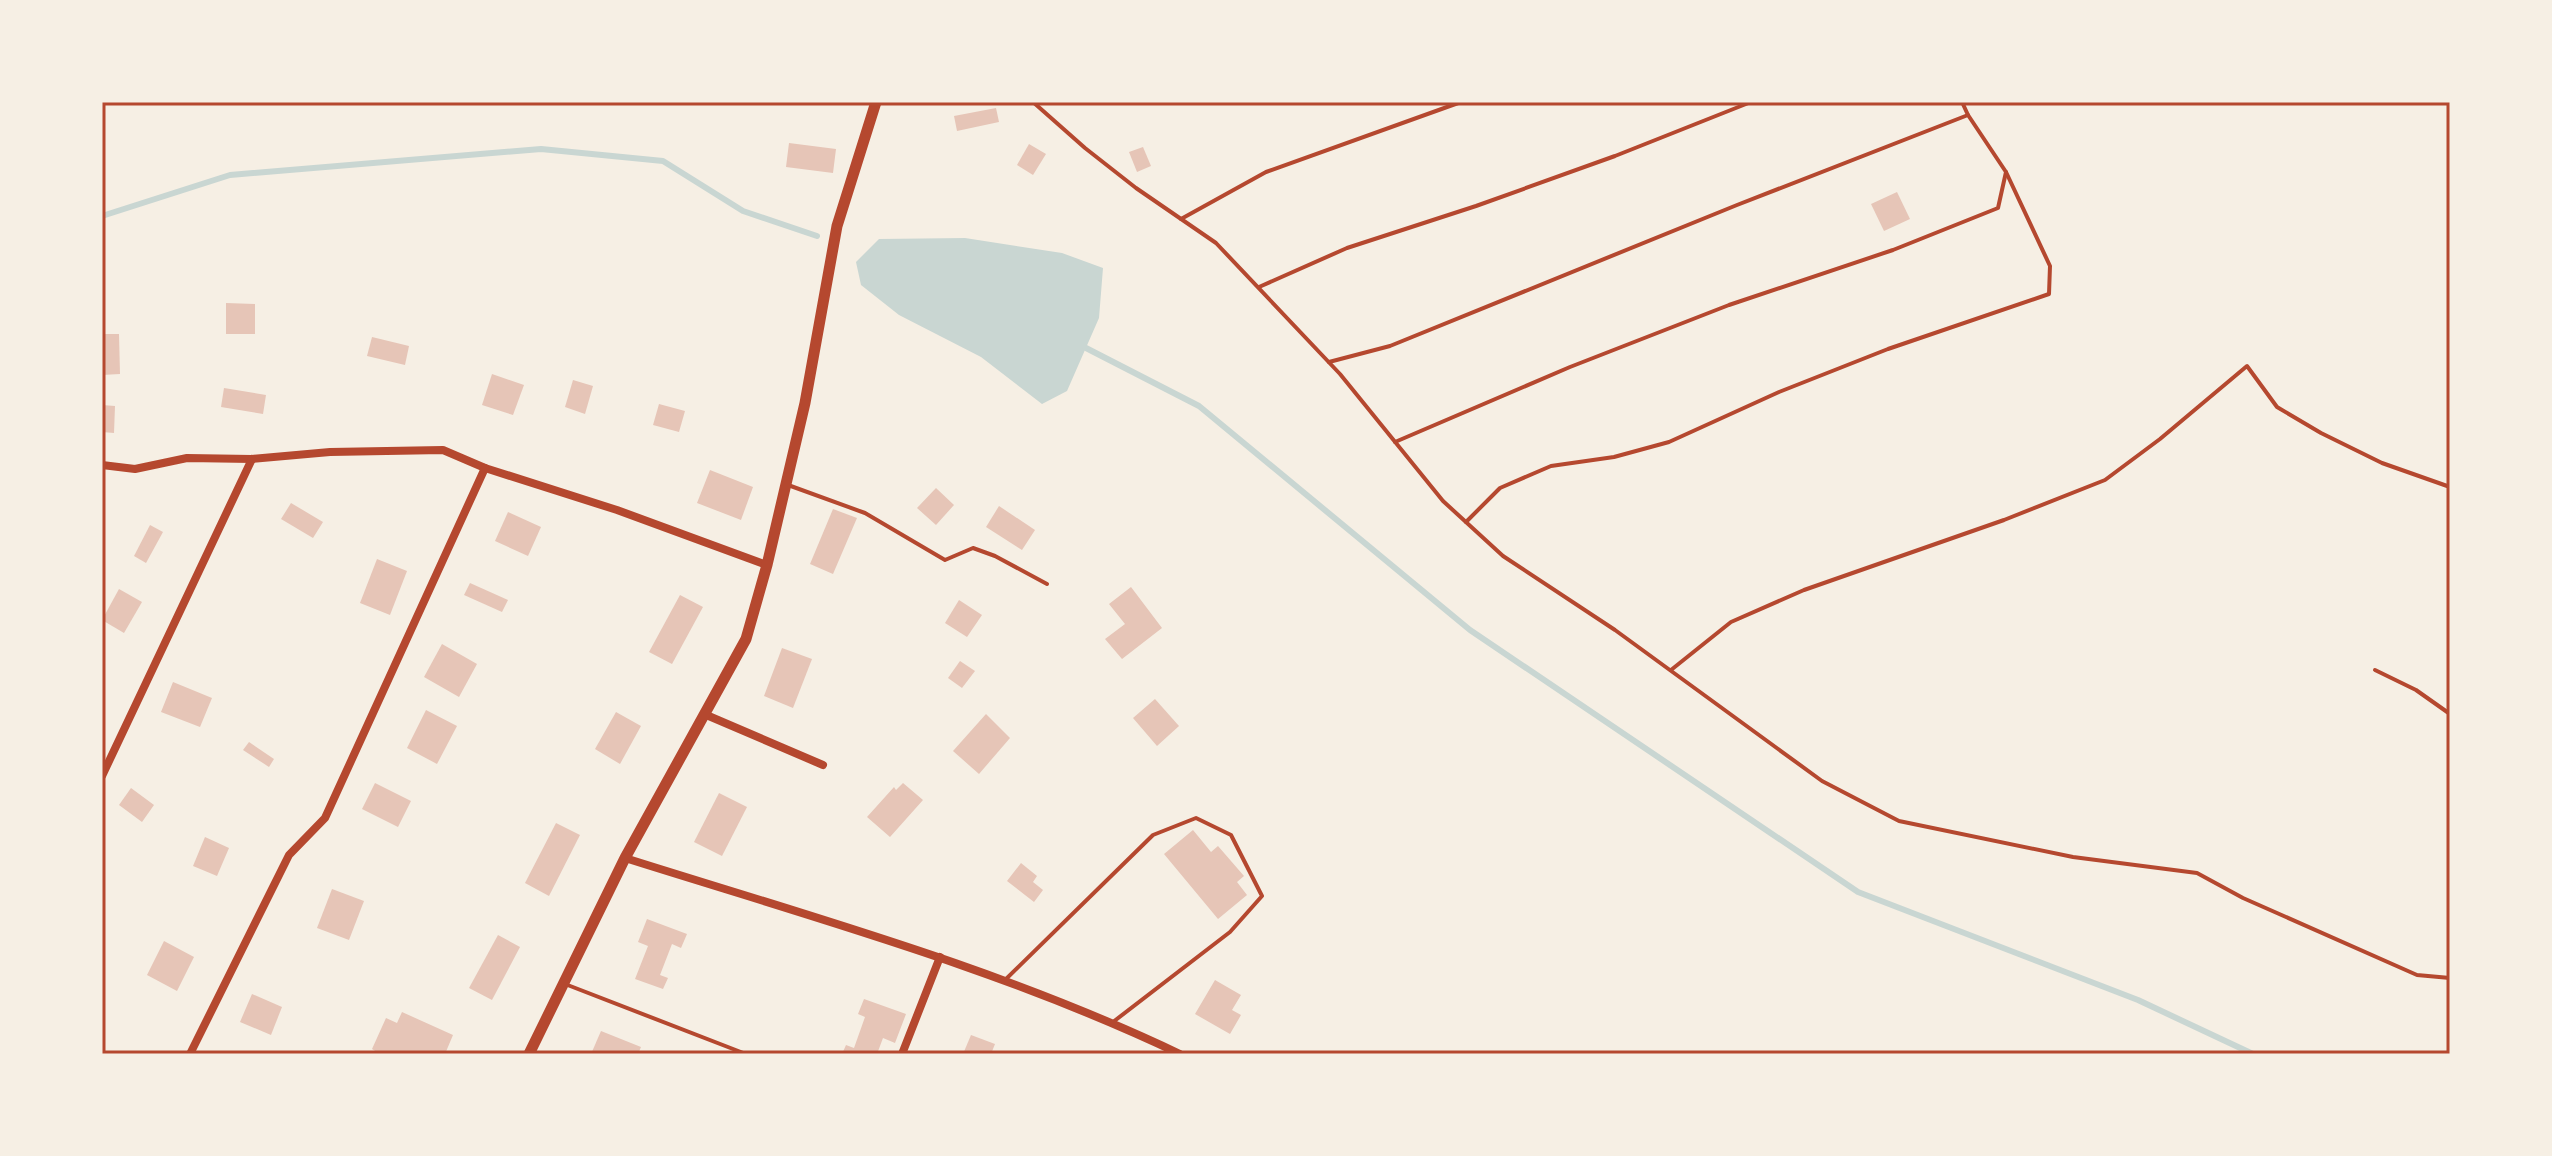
<svg xmlns="http://www.w3.org/2000/svg" width="2552" height="1156" font-family="Manrope,sans-serif">
<rect width="100%" height="100%" fill="#f6efe4"/>
<!-- water -->
<path fill="#c9d6d2" d="M965,238L1062,253L1103,268L1099,318L1067,391L1042,404L981,357L899,315L861,285L856,262L879,239Z"/>
<g fill="none" stroke-linecap="round" stroke-linejoin="round">
<!-- stream -->
<g stroke="#c9d6d2" stroke-width="6">
<path d="M102,216L230,175L541,149L663,161L743,211L817,236"/>
<path d="M1086,348L1199,406L1470,630L1858,892L2138,1000L2253,1054"/>
</g>
</g>
<!-- building -->
<g fill="#e6c5b7">
<path d="M996,108L999,122L957,131L954,116Z"/>
<path d="M789,143L836,149L833,173L786,167Z"/>
<path d="M1029,144L1046,154L1033,175L1017,165Z"/>
<path d="M1143,147L1151,166L1137,172L1129,152Z"/>
<path d="M1897,192L1910,219L1884,231L1871,204Z"/>
<path d="M226,303L255,304V334H226Z"/>
<path d="M102,334H119L120,374L102,375Z"/>
<path d="M372,337L409,346L405,365L367,356Z"/>
<path d="M492,374L524,385L513,415L482,405Z"/>
<path d="M573,380L593,386L585,414L565,407Z"/>
<path d="M224,388L266,395L263,414L221,407Z"/>
<path d="M659,404L685,411L679,432L653,425Z"/>
<path d="M102,405L115,406L114,433L102,432Z"/>
<path d="M710,470L753,487L741,520L697,503Z"/>
<path d="M936,488L954,505L936,525L917,508Z"/>
<path d="M291,503L323,522L313,538L281,519Z"/>
<path d="M999,506L1035,530L1022,550L986,527Z"/>
<path d="M833,509L857,518L833,574L810,564Z"/>
<path d="M508,512L541,527L528,556L495,541Z"/>
<path d="M150,525L163,532L146,563L134,556Z"/>
<path d="M377,559L407,571L390,615L360,603Z"/>
<path d="M470,583L508,600L502,612L464,595Z"/>
<path d="M1131,587L1162,628L1122,659L1105,639L1125,624L1109,604Z"/>
<path d="M119,589L142,602L124,633L102,620Z"/>
<path d="M680,595L703,607L672,664L649,652Z"/>
<path d="M959,600L982,615L967,637L945,623Z"/>
<path d="M442,644L477,664L459,697L424,677Z"/>
<path d="M782,648L812,659L793,708L764,696Z"/>
<path d="M960,661L975,671L962,688L948,678Z"/>
<path d="M173,682L212,698L200,727L161,712Z"/>
<path d="M1155,699L1179,726L1157,746L1133,718Z"/>
<path d="M426,710L457,726L437,764L407,748Z"/>
<path d="M616,712L641,726L620,764L595,749Z"/>
<path d="M986,714L1010,738L979,774L953,751Z"/>
<path d="M249,742L274,759L269,767L243,750Z"/>
<path d="M375,783L411,801L398,827L362,809Z"/>
<path d="M903,783L923,800L890,837L867,817L894,787L896,790Z"/>
<path d="M131,788L154,805L142,822L119,805Z"/>
<path d="M719,793L747,807L722,856L694,842Z"/>
<path d="M556,823L580,835L549,896L525,883Z"/>
<path d="M1193,830L1211,852L1218,846L1244,876L1237,882L1247,895L1218,919L1164,854Z"/>
<path d="M205,837L229,848L217,876L193,866Z"/>
<path d="M1021,863L1037,876L1033,882L1043,890L1034,902L1007,881Z"/>
<path d="M332,889L364,901L349,940L317,928Z"/>
<path d="M647,919L687,934L681,948L672,944L660,975L668,978L663,989L635,979L648,946L638,942Z"/>
<path d="M498,935L520,947L492,1000L469,988Z"/>
<path d="M164,941L194,957L177,991L147,975Z"/>
<path d="M1215,980L1241,995L1232,1010L1241,1015L1230,1034L1195,1014Z"/>
<path d="M252,994L282,1007L271,1035L240,1022Z"/>
<path d="M864,999L906,1014L895,1043L883,1038L877,1054H842L846,1045L854,1048L865,1017L858,1014Z"/>
<path d="M402,1012L453,1035L445,1054H380L372,1049L386,1018L397,1023Z"/>
<path d="M601,1031L641,1047L638,1054H591Z"/>
<path d="M971,1035L995,1044L991,1054H963Z"/>
</g>
<g fill="none" stroke-linecap="round" stroke-linejoin="round">
<!-- service -->
<g stroke="#b5482f" stroke-width="4">
<path d="M1033,102L1085,148L1136,188L1216,243L1340,374L1443,501L1503,556L1615,630L1822,781L1899,821L2073,857L2197,873L2243,898L2417,975L2450,978"/>
<path d="M1181,219L1266,172L1461,102"/>
<path d="M1259,287L1347,248L1476,206L1615,156L1751,102"/>
<path d="M1329,362L1390,346L1737,205L1968,115L1962,102"/>
<path d="M1395,442L1570,367L1729,305L1893,250L1998,208L2006,172L1968,115"/>
<path d="M788,485L865,513L945,560L973,548L995,556L1047,584"/>
<path d="M1466,522L1500,488L1551,466L1614,457L1669,442L1779,392L1888,349L2049,294L2050,266L2006,172"/>
<path d="M1671,670L1731,622L1804,590L2004,520L2105,480L2160,439L2247,366L2277,407L2321,433L2382,463L2450,487"/>
<path d="M2375,670L2416,690L2450,714"/>
<path d="M1005,980L1153,835L1196,818L1231,835L1262,896L1230,932L1113,1022"/>
<path d="M565,984L746,1054"/>
</g>
<!-- minor -->
<g stroke="#b5482f" stroke-width="8">
<path d="M102,465L135,469L187,458L252,459L330,452L443,450L485,468L617,510L767,565"/>
<path d="M704,714L823,765"/>
<path d="M102,776L252,459"/>
<path d="M625,858C812,917 1002,969 1180,1054"/>
<path d="M190,1054L289,855L325,818L485,468"/>
<path d="M902,1054L940,957"/>
</g>
<!-- tertiary -->
<path stroke="#b5482f" stroke-width="11" d="M529,1054L625,858L746,639L767,565L805,403L837,226L876,102"/>
</g>
<!-- border -->
<rect width="2552" height="1156" fill="none" stroke="#f6efe4" stroke-width="208"/>
<rect x="104" y="104" width="2344" height="948" fill="none" stroke="#b5482f" stroke-width="3"/>
</svg>
